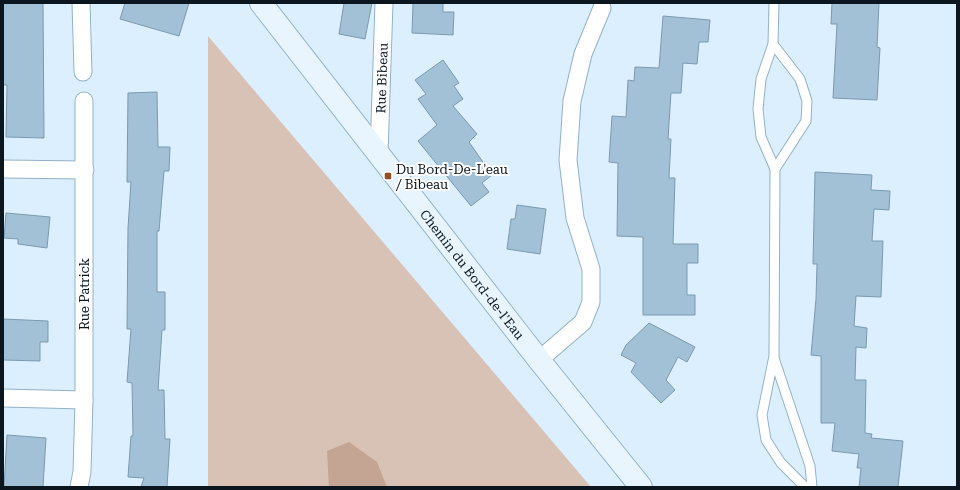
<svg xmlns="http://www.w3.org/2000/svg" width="960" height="490" font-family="'Roboto Serif',serif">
<rect width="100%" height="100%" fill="#dceffe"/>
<!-- green -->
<path fill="#d8c2b5" d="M208,36L591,487H208Z"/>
<!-- forest -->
<path fill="#c4a593" d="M349,442L377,462L387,487H329L327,451Z"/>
<!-- building -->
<g fill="#a3c1d6" stroke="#7b99af">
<path d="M3,3H43L44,138L6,137L7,85H3Z"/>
<path d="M125,3H189L179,36L120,19Z"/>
<path d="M344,3H372L365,39L339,34Z"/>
<path d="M413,3H443V12H454L453,35L412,33Z"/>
<path d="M832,3H879L877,47L880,48L877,100L833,98L837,24H831Z"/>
<path d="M663,16L710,20L708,42H699L697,64L683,63L681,93H671L668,139H671L669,178H675L673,244H698V263H687V295H695V315H643V237L617,236L618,163L609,162L612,116L626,117L628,80L634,81L635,67L659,68Z"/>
<path d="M443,60L459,83L454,86L463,99L453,106L477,134L469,142L492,175L482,183L489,192L471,206L418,141L437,125L418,99L426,94L415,80Z"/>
<path d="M157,92L158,147H170L169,171H164L159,231H157V292H165V330H162L158,390H164L165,439H170L167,487H141L144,478L128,477L131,436H133L132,383L127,382L131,329H127L128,228L131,182H127L128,93Z"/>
<path d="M815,172L872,175L871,190L890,191L889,210L874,209L872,241H883L881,297L856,296L854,326L867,328L866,348L856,347L855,380H866L865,433L872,434L871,438L903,441L898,487H859L861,468H857L859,454L832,451L835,423H821V356L811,355L816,299L817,264H813Z"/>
<path d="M517,205L546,209L540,254L507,249L511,219H515Z"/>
<path d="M6,213L50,217L47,248L18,244V239L4,238Z"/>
<path d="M3,319L48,321V342H40V361L3,360Z"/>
<path d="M649,323L695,347L687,362L678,357L666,380L675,390L661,403L631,372L636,363L621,355L626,345Z"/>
<path d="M7,435L46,438L43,487H4Z"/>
</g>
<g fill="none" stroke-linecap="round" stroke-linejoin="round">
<!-- lane casing -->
<g stroke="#93b1c8" stroke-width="11">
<g id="lane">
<path d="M774,3L773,44L761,79L758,109L761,137L775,169L774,356L762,415L766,440L781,463L805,487"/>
<path d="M773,44L800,79L807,101L806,121L775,169"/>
<path d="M774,358L810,466L812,487"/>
</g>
</g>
<!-- street casing -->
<g stroke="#93b1c8" stroke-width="19">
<g id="street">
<path d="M81,3L83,72"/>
<path id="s1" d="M379,154L384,3"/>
<path d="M3,169L85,170"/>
<path d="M539,360L583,322L591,302V269L575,218L568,160L572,101L583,54L602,8"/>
<path d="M3,398L84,400"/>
<path d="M79,487L82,472L84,400V101"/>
</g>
</g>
<!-- secondary casing -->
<g stroke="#93b1c8" stroke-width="24">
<g id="secondary">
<path id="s2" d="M261,3L539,360L641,487"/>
</g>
</g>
<!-- lane -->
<use href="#lane" stroke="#fff" stroke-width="9"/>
<!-- street -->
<use href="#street" stroke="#fff" stroke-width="17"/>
<!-- secondary -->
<use href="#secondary" stroke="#e8f4fe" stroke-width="22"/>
</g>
<!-- markers -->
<rect fill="#935021" stroke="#fff" stroke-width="1.5" x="384" y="172" width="8" height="8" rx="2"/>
<g text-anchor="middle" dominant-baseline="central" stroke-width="4" stroke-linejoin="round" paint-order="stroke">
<!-- street labels -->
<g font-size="13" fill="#0b161f" stroke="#fff">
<text stroke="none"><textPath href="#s1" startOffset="76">Rue Bibeau</textPath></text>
<text stroke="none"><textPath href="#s2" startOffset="344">Chemin du Bord-de-l'Eau</textPath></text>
<text transform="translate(84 294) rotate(-90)">Rue Patrick</text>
</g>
<!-- poi labels -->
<g font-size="13" fill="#0b161f" stroke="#fff" text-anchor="start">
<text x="396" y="169">Du Bord-De-L'eau<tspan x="396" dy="15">/ Bibeau</tspan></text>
</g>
</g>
<!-- border -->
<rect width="960" height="490" fill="none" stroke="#0b161f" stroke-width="8"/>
</svg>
